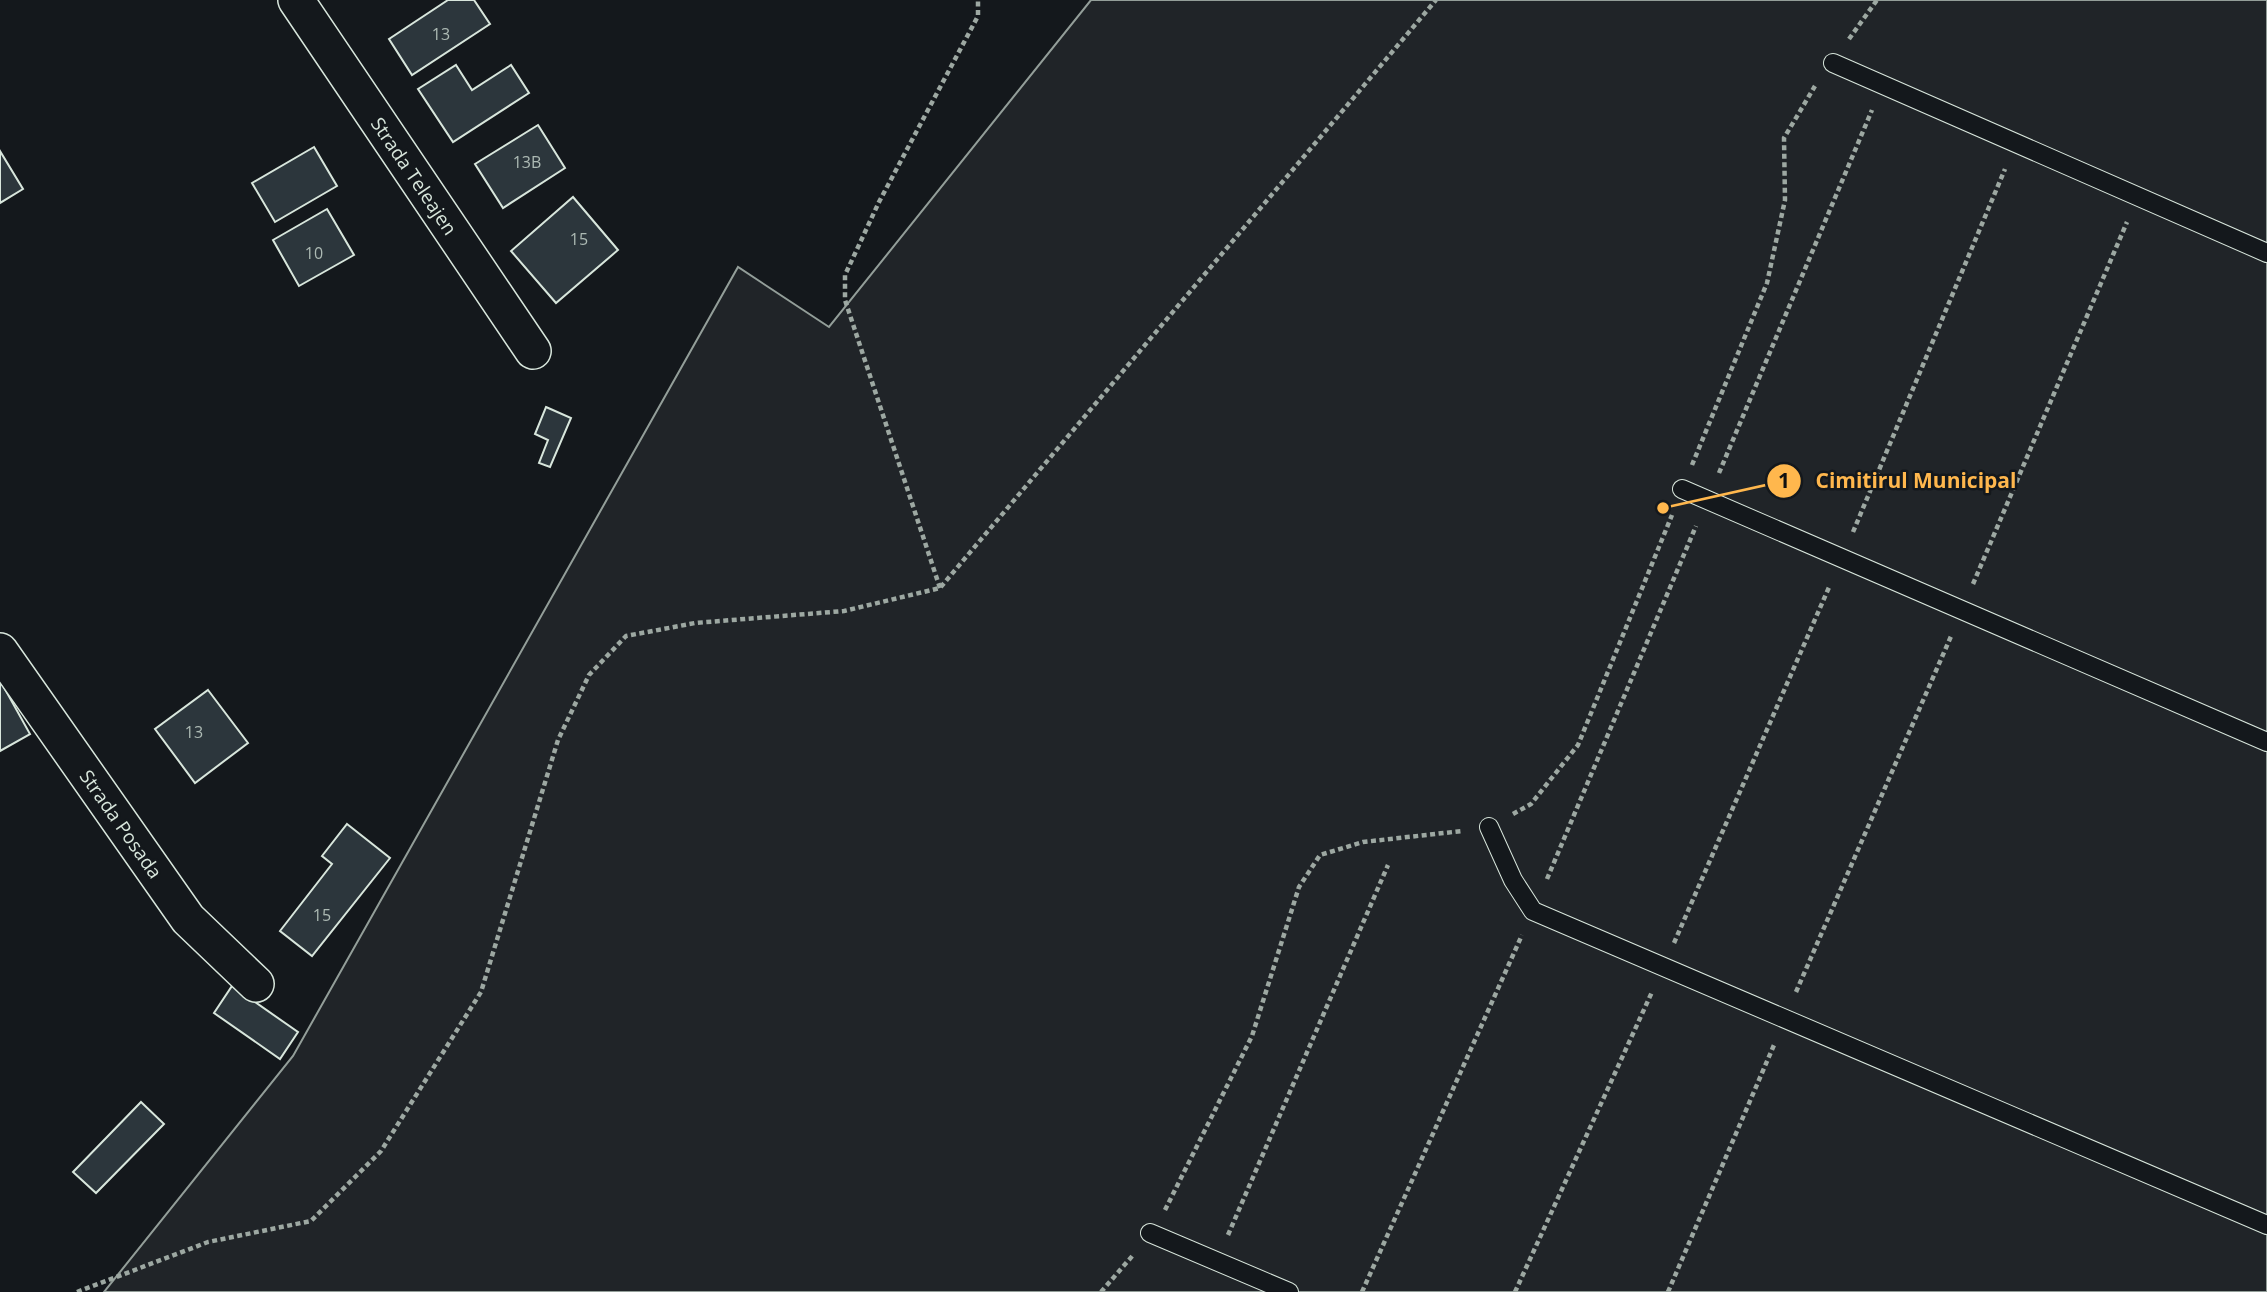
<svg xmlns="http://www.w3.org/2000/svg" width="2267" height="1292" font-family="'Open Sans',sans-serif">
<rect width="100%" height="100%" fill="#14181c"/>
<!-- green -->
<path fill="#202428" stroke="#939e99" stroke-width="2" d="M1091,0H2267V1292H104L293,1056L738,267L829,327Z"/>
<!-- building -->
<g fill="#2c363c" stroke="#d8e6dc" stroke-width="2">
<path d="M448,0H474L490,24L412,75L389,39Z"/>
<path d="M456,65L472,90L511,65L529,93L453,142L418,89Z"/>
<path d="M538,125L565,168L503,208L475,164Z"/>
<path d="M314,147L337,186L275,222L252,183Z"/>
<path d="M0,151L23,189L0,203Z"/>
<path d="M573,197L618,250L556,303L511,251Z"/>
<path d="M327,209L354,255L299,286L273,240Z"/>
<path d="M546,407L571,418L550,467L539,463L548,440L535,434Z"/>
<path d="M1,682L30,734L0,751V683Z"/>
<path d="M208,690L248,743L195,783L155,729Z"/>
<path d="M347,824L390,858L312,956L280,931L332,864L322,856Z"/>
<path d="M232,986L298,1032L280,1059L214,1013Z"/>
<path d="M141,1102L164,1124L96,1193L73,1172Z"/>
</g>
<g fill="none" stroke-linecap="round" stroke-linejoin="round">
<!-- service casing -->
<g stroke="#d8e6dc" stroke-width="20">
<g id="service">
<path d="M1833,63L2267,253"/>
<path d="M1682,489L2267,742"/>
<path d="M1489,827L1513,880L1533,911L2267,1225"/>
<path d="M1150,1233L1289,1292"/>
</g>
</g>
<!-- minor casing -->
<g stroke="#d8e6dc" stroke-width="38">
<g id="minor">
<path d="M296,0L533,351"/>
<path d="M0,651L188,919L256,984"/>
</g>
</g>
<!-- path -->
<g stroke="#9da8a2" stroke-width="4.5" stroke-dasharray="5 3.5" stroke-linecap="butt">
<path d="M1849,39L1877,0"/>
<path d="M1692,465L1767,283L1785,200L1784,138L1815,86"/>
<path d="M1719,473L1872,110"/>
<path d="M1853,532L2005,169"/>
<path d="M1973,584L2127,222"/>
<path d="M940,588L845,300V275L879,202L978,16V0"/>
<path d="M1513,814L1531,804L1578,745L1672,515"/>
<path d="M1547,879L1696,526"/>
<path d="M1674,943L1830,585"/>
<path d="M1796,992L1952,634"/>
<path d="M1165,1210L1252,1036L1299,887L1320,855L1363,842L1462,831"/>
<path d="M1228,1235L1388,865"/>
<path d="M77,1292L208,1242L311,1221L381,1151L481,992L558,740L589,675L626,636L695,623L844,611L940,588L1436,0"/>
<path d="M1101,1292L1134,1254"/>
<path d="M1362,1292L1522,935"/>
<path d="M1515,1292L1652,992"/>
<path d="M1668,1292L1774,1045"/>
</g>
<!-- service -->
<use href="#service" stroke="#14181c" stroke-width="18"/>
<!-- minor -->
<use href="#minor" stroke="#14181c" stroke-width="35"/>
</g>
<g text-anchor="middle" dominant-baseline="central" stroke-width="5" stroke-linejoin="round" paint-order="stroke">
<!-- number labels -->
<g font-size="16" fill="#adbab4">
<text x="441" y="34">13</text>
<text x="527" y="162">13B</text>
<text x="579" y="239">15</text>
<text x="314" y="253">10</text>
<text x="194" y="732">13</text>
<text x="322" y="915">15</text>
</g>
<!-- street labels -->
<g font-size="19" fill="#d8e6dc" stroke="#14181c">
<text transform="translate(414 176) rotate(56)">Strada Teleajen</text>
<text transform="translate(121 824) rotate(55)">Strada Posada</text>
</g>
</g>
<!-- callouts -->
<path fill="none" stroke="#ffb74d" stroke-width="2.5" d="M1663 508L1784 481"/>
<g fill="#ffb74d" stroke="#14181c" stroke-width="2.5">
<circle cx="1663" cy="508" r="7"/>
<circle cx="1784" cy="481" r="18"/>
</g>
<g font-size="21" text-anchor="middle" font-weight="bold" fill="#111">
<text x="1784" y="488">1</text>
</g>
<g font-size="21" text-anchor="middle" font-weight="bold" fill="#ffb74d" stroke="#14181c" stroke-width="5" stroke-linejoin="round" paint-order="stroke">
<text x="1916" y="488">Cimitirul Municipal</text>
</g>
</svg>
